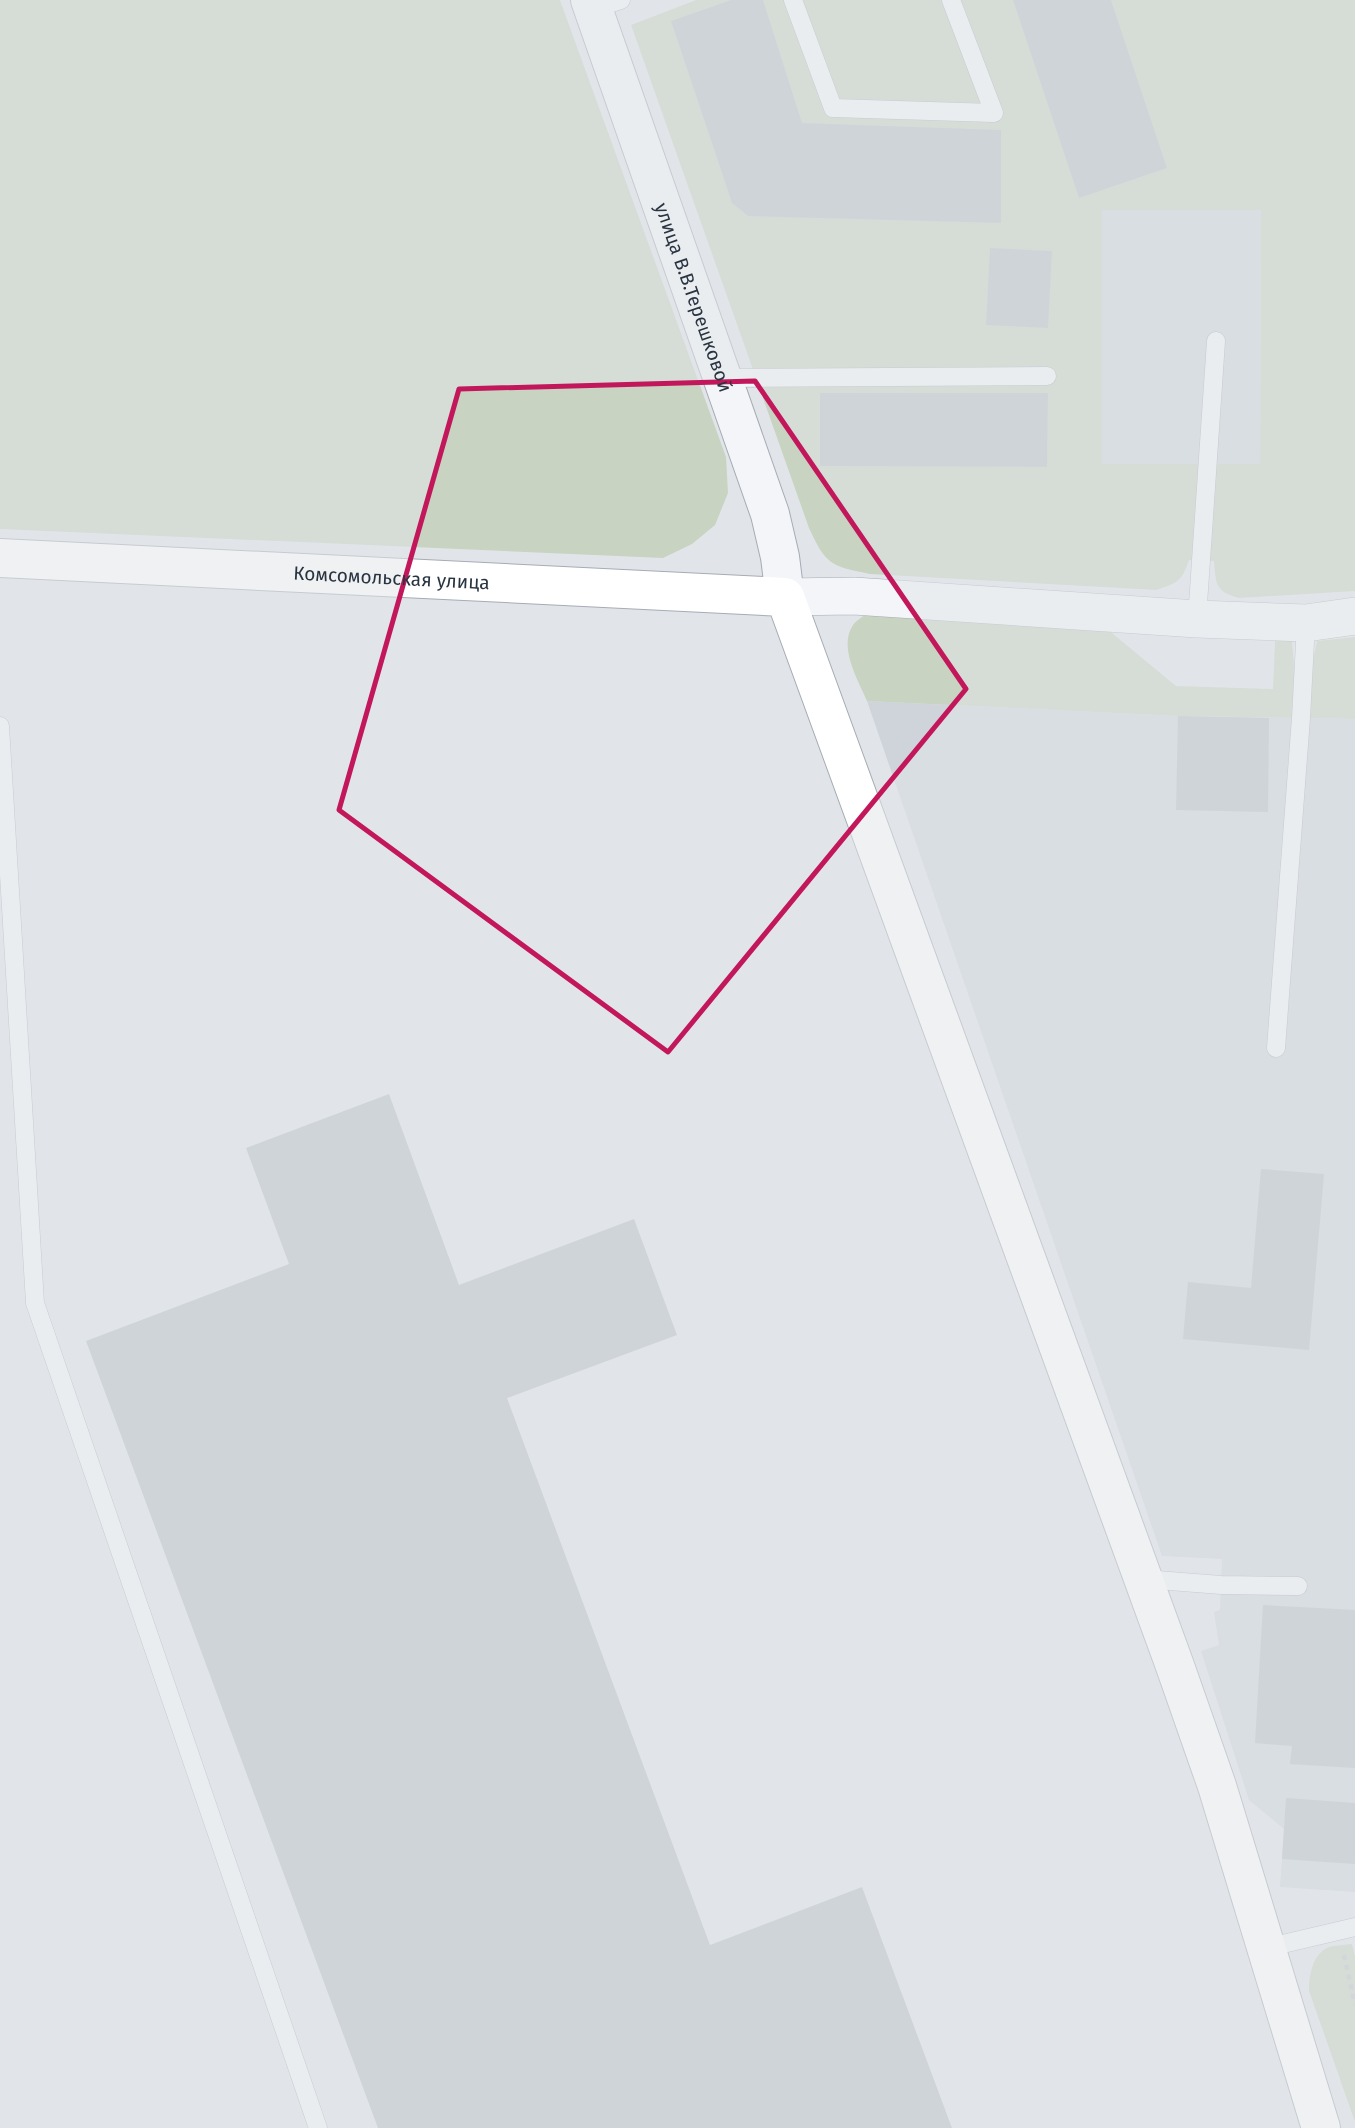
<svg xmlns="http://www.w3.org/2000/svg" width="1355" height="2128" font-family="'Fira Sans',sans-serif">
<rect width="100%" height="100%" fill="#e1e5ea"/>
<!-- built -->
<g fill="#cfd4db">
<path d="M1102,210H1261L1260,465L1101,464Z"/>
<path d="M867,701L1178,716L1355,719V1892L1280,1887L1284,1829L1249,1800L1201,1651L1219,1645L1214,1612L1220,1610L1222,1559L1162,1556Z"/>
</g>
<!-- green -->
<g fill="#c8d3c2" fill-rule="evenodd">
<path d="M0,0H560L726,457L728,493L715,525L692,544L663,558L0,529Z"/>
<path d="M696,0H1355V591L1239,598C1215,591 1216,585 1214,561L1189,560C1182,581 1178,583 1156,590L870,574C831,566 826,565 809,528L631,25ZM1102,210H1261L1260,464H1102Z"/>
<path d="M866,614L1106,628L1176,686L1273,689L1275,640H1292L1294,666L1312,665L1317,641L1355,637V719L1178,716L867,701C858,680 838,647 853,625C856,621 862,617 866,614Z"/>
<path d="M1352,1944L1355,1956V2122L1309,1991C1309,1975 1312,1954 1329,1947C1336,1945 1345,1945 1352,1944Z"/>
</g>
<!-- building -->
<g fill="#b8bfc6">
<path d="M731,0H763L802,123L1001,130V223L748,216L732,203L671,21Z"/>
<path d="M1013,0H1111L1167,168L1079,198Z"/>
<path d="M990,248L1052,251L1048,328L986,325Z"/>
<path d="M820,393H1048L1047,467L820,466Z"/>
<path d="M1178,716L1269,718L1268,812L1176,810Z"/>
<path d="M389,1094L459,1285L634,1219L677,1335L507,1398L710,1945L862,1887L952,2128H378L86,1341L289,1264L246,1148Z"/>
<path d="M1261,1169L1324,1174L1309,1350L1183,1339L1188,1282L1251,1288Z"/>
<path d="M1263,1605L1355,1610V1768L1290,1764L1292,1746L1255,1743Z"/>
<path d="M1286,1798L1355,1803V1864L1282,1859Z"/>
</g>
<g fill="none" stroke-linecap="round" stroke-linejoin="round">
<!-- service casing -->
<g stroke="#a6acb4" stroke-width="19">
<g id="service">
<path d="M793,0L833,108L994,113L951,0"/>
<path d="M593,9L621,0"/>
<path d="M723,378L1047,376"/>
<path d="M1197,619L1216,341"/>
<path d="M0,726L35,1303L318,2128"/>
<path d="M1276,1048L1301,718L1306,623"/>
<path d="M1144,1579L1221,1585L1298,1586"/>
<path d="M1266,1948L1355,1927"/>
</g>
</g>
<!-- minor casing -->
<g stroke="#a6acb4" stroke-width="38">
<path id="minor" d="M785,597L854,596L1197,619L1306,623L1355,616"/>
</g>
<!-- tertiary casing -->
<g stroke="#a6acb4" stroke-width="40">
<g id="tertiary">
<path id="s1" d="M590,0L770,514L780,557L785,597"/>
</g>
</g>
<!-- secondary casing -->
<g stroke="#a6acb4" stroke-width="40">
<g id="secondary">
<path id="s2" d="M0,558L785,597L1175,1666L1217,1786L1321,2128"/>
</g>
</g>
<!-- path -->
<path stroke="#bfc3c8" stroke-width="4.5" stroke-dasharray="5 5" stroke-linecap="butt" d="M1344,1955L1355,2005"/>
<!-- service -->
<use href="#service" stroke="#f4f5f8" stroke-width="18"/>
<!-- minor -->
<use href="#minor" stroke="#f4f5f8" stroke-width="37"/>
<!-- tertiary -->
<use href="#tertiary" stroke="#f4f5f8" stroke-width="38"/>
<!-- secondary -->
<use href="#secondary" stroke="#fff" stroke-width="38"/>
</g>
<!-- marked area -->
<path d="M0 0H1355V2128H0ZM755,381L966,689L668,1052L339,810L459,389Z" fill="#e1e5ea" fill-opacity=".55" fill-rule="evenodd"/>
<path fill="none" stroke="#c2185b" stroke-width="5" stroke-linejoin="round" d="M755,381L966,689L668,1052L339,810L459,389Z"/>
<g text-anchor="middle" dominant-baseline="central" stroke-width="5" stroke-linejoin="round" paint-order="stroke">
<!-- street labels -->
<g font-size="19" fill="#293441" stroke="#f0f4f7">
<text stroke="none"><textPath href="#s1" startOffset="315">улица В.В.Терешковой</textPath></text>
<text stroke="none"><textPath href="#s2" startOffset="392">Комсомольская улица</textPath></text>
</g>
</g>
</svg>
